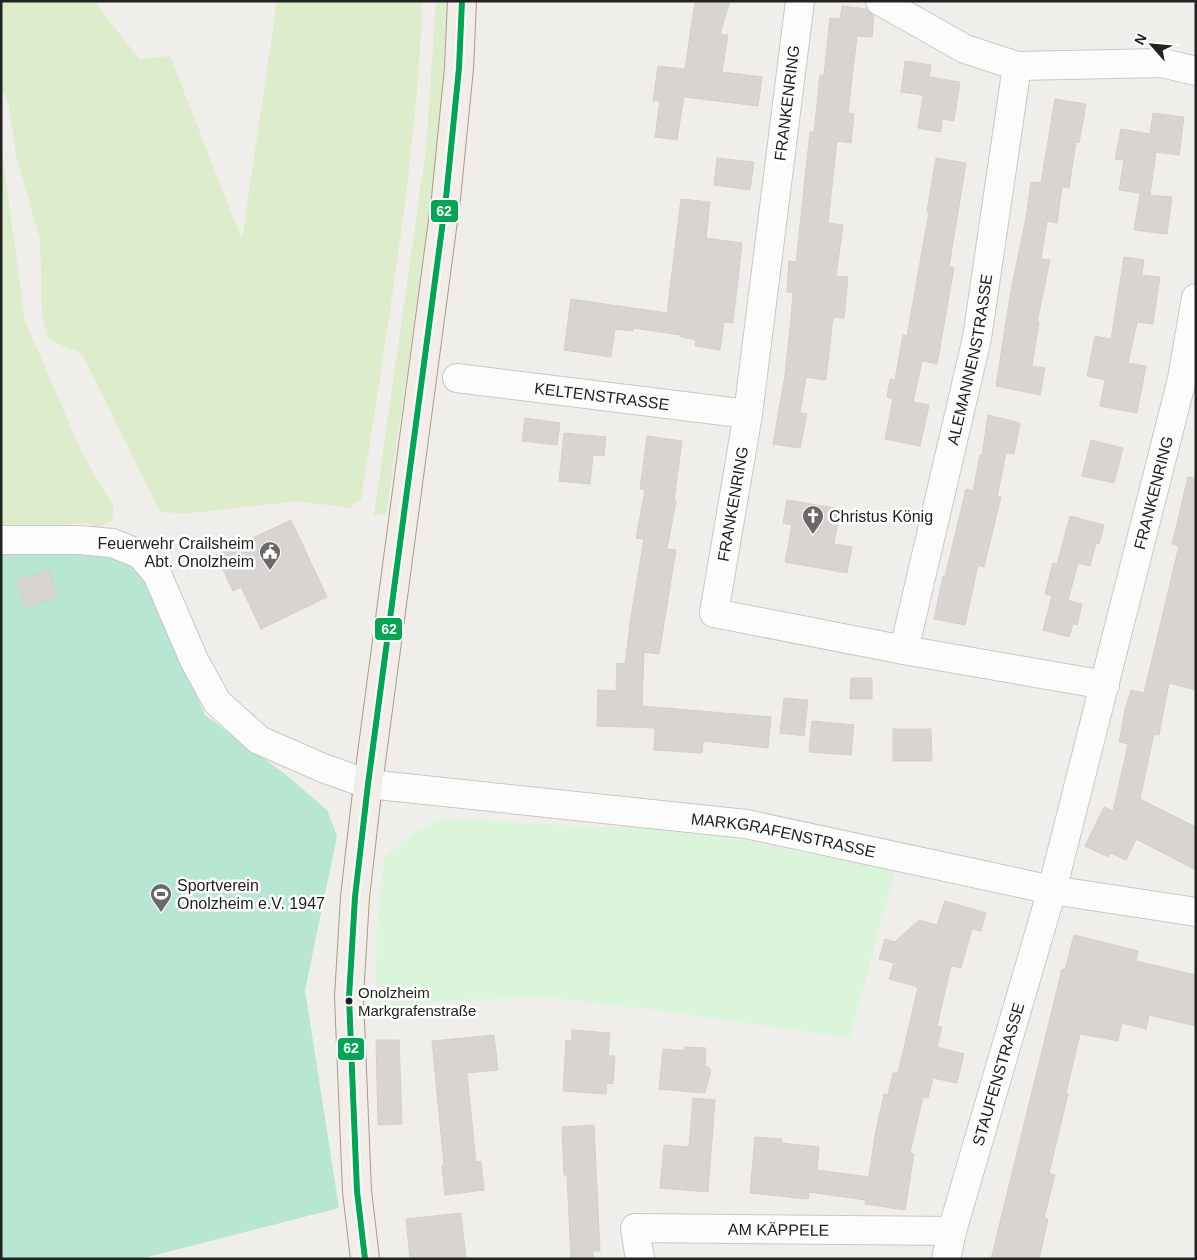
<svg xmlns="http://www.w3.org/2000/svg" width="1197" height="1260" font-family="Arial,sans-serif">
<rect width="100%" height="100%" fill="#f0eeeb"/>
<!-- grass -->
<g fill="#ddeccb">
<path d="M1,1H94L139,59L170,56L242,240L277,1H422C421,66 413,130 406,194C393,296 377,398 361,500L349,508L298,501L182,514L160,511L82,354L48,339L42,314L40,239L16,156L9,106L5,94L1,95Z"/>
<path d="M436,1H448L437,166L386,515H374L426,149Z"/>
<path d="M1,144L25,321L83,455L114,507L112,521L100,527L85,523L1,530Z"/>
</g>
<!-- park -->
<path fill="#daf5da" d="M444,818L600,827H678L895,871L850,1038L647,1009L543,997L455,1000L375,1009L377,927L384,857L412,834Z"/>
<!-- pitch -->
<path fill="#b7e6d2" d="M1,549L135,555L205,715L285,774L327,810L337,836L305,990L339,1208L140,1259H1Z"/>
<!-- building -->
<g fill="#d7d4d2" stroke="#d3d0cc">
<path d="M695,1H730L720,34L728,35L722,72L762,77L758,106L684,97L677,140L655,137L660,101H653L658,66L685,69Z"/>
<path d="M842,6L866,9L874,16L872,37L857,36L848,113L854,114L851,143L837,141L828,223L843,225L836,276L848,277L844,318L833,317L826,380L806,377L800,413L807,414L800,448L773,444L785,375L791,318L793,292H787L789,261L796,262L810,132H814L820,75H824L830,18L840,19Z"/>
<path d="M905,61L931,65L929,77L960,82L954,121L942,119L941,132L918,128L923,95L901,92Z"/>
<path d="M1055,99L1086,104L1079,143L1076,142L1069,188L1062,187L1057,223L1047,221L1041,259L1050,260L1037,322H1039L1032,366L1045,368L1040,395L996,386L1011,290L1026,218L1031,182L1041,183Z"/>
<path d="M1153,113L1184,117L1179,155L1156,152L1150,195L1172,197L1167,234L1134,230L1140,193L1146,194L1119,190L1124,160L1115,159L1121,129L1150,134Z"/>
<path d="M717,158L754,162L750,190L714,185Z"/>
<path d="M936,158L966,163L949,267L954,268L937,364L922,361L913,402L929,405L920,446L885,439L893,399L887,397L890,379L895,380L903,335L907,336L929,212L927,211Z"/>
<path d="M681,199L710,202L706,238L742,243L733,323L724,322L720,350L695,346L696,340L681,337V335L633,328V331L615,329L611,357L564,350L571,299L667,313Z"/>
<path d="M1124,257L1144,260L1142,275L1160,277L1153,324L1137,322L1128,363L1146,366L1137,413L1100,406L1105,380L1087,376L1095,336L1111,339Z"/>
<path d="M988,415L1020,423L1014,454L1006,453L997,497H1001L984,567L978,565L965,625L934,619L943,576L945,577L966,489L973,491L980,455H982Z"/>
<path d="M525,418L560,423L557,445L522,441Z"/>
<path d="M564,433L606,437L604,456L593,455L590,484L559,481Z"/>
<path d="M647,436L682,441L674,501H676L667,549L676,550L659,654L644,652L642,706L771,717L768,748L703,741L702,753L654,750L655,728L597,726L598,690L616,691L617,663L625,664L632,610L644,539L636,538L645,490L640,489Z"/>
<path d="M1091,440L1123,448L1114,483L1082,476Z"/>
<path d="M1188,477L1196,478V690L1169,683L1159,735L1154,734L1140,799L1196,827V870L1136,839L1126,860L1110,853L1108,857L1085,846L1104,807L1113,811L1128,744L1119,742L1125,710L1131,690L1144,693L1179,546L1172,544Z"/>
<path d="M787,500L840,509L834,544L852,547L847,573L785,562L792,525L783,523Z"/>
<path d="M1070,516L1104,525L1099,544L1096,543L1090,566L1078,563L1068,600L1045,594L1053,563L1057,564Z"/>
<path d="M291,520L327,597L261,629L241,587L233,591L216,555Z"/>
<path d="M49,570L57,598L25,608L16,580Z"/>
<path d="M1052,596L1082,604L1077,625L1073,624L1069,637L1043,630Z"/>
<path d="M851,678H872V699H850Z"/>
<path d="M784,698L808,700L804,736L780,733Z"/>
<path d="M812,721L854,725L851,755L809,752Z"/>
<path d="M893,729H931L932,761H893Z"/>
<path d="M945,901L986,913L981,931L972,929L961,968L951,966L937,1026L942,1027L937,1047L964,1054L957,1083L933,1078L928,1098L923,1097L910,1153L914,1154L905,1210L865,1204L866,1200L809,1192L808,1199L750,1193L755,1137L782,1139V1143L819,1147L817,1170L869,1177L875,1135L884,1094L888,1095L893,1073H898L918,987L889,979L894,963L879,959L885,939L895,942L919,920L937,925Z"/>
<path d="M1074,935L1138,951L1136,961L1196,975V1026L1149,1015L1146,1029L1122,1023L1118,1041L1080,1034L1066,1093L1068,1094L1049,1173L1055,1175L1044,1218L1048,1219L1039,1259H991L1062,969L1065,970Z"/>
<path d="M572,1030L610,1033L608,1056H615L613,1084L607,1083L606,1094L563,1091L566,1040L572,1041Z"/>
<path d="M494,1035L498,1070L467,1073L476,1162L481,1161L484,1190L445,1195L442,1166L444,1165L432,1041Z"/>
<path d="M376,1040H399L402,1124L378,1125Z"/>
<path d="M684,1047L706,1048L705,1065L711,1070L705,1093L659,1089L663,1049L684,1051Z"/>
<path d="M693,1098L715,1100L708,1192L660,1188L664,1145L689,1147Z"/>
<path d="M594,1125L600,1251H593V1259H571L567,1175H564L562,1127Z"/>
<path d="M461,1213L466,1259H410L406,1219Z"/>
</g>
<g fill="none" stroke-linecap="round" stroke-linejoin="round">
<!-- minor casing -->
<g stroke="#c9c8c7" stroke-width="30">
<g id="minor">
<path d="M800,1L748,414L714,613L904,650L1105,685"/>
<path d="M880,1L965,49L1017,66L1162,63L1196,71"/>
<path id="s1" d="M457,378L748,414"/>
<path id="s2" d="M1,540H79L112,543L140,554L157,574L194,660L217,702L259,740L323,768L368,784L746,824L1052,890L1196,912"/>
<path id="s3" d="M904,650L977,338L1017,66"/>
<path id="s4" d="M640,1259L635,1228L952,1231"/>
<path id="s5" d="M946,1259L952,1231L1052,890L1182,379L1196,298"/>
</g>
</g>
<!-- major casing -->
<g stroke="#a79c86" stroke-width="30">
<path id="major" d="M365,1259L357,1191L349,997L355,897L368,784L446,198L459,68L462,1"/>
</g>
<!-- minor -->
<use href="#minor" stroke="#fdfcfc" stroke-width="28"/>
<!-- major -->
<use href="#major" stroke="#f3ede7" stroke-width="28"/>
<!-- bus-1 casing -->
<g stroke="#fff" stroke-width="10">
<path id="bus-1" d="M365,1259L357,1191L349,997L355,897L368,784L446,198L459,68L462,1"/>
</g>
<!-- bus-1 -->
<use href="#bus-1" stroke="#00a651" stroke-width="6"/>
</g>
<!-- icons -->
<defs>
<g id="church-pin" transform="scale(1.125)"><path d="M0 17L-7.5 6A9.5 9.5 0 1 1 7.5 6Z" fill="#6a6968" stroke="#fff"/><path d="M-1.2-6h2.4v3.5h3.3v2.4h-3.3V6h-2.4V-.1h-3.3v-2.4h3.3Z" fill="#fff"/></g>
<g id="civic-pin" transform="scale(1.125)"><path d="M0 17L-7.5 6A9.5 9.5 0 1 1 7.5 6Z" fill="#6a6968" stroke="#fff"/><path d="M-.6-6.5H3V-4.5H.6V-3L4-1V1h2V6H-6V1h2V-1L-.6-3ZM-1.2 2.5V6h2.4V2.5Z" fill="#fff"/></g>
<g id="stadium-pin" transform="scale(1.125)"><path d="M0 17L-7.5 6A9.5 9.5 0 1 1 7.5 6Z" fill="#6a6968" stroke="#fff"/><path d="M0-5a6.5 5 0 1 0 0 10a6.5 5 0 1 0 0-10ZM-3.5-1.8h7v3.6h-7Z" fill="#fff"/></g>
</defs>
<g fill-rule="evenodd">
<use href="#church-pin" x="813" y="516"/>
<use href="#civic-pin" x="270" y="552"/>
<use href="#stadium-pin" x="161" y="894"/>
</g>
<!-- markers -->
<circle fill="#222" stroke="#fff" stroke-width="2" cx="349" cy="1001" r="4.5"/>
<g text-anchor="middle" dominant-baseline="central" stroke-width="5" stroke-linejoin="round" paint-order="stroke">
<!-- bus labels -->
<g font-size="15" fill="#222" stroke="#fff" text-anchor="start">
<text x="358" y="992">Onolzheim<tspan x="358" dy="18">Markgrafenstraße</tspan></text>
</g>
<!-- street labels -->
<g font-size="16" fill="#222" stroke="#fff">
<text transform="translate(787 103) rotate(-83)">FRANKENRING</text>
<text stroke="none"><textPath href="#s3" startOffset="298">ALEMANNENSTRASSE</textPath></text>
<text stroke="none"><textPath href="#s1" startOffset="146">KELTENSTRASSE</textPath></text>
<text stroke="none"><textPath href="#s5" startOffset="794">FRANKENRING</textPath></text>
<text transform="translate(733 504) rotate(-80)">FRANKENRING</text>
<text stroke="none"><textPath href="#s2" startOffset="902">MARKGRAFENSTRASSE</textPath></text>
<text stroke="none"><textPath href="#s5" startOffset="192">STAUFENSTRASSE</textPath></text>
<text stroke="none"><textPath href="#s4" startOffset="175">AM KÄPPELE</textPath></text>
</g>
<!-- poi labels -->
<g font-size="16" fill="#222" stroke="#fff" text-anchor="start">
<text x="829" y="516">Christus König</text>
<text x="254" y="543" text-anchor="end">Feuerwehr Crailsheim<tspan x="254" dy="18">Abt. Onolzheim</tspan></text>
<text x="177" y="885">Sportverein<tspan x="177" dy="18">Onolzheim e.V. 1947</tspan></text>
</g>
</g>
<g stroke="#fff" stroke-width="2">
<rect x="430" y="199" width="29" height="24" rx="5" fill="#00a651"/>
<rect x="374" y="617" width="29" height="24" rx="5" fill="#00a651"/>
<rect x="337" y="1037" width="28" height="24" rx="5" fill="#00a651"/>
</g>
<g font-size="14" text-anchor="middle" font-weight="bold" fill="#fff">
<text x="444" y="216">62</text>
<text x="389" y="634">62</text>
<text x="351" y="1053">62</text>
</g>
<!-- border -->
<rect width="1197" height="1260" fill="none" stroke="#222222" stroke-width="5"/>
<!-- north arrow -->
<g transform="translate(1152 45) rotate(297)" stroke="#ffffff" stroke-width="4" paint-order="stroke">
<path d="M0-4L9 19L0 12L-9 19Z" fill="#222222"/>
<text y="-8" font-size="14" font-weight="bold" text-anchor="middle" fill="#222222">N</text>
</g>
</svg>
